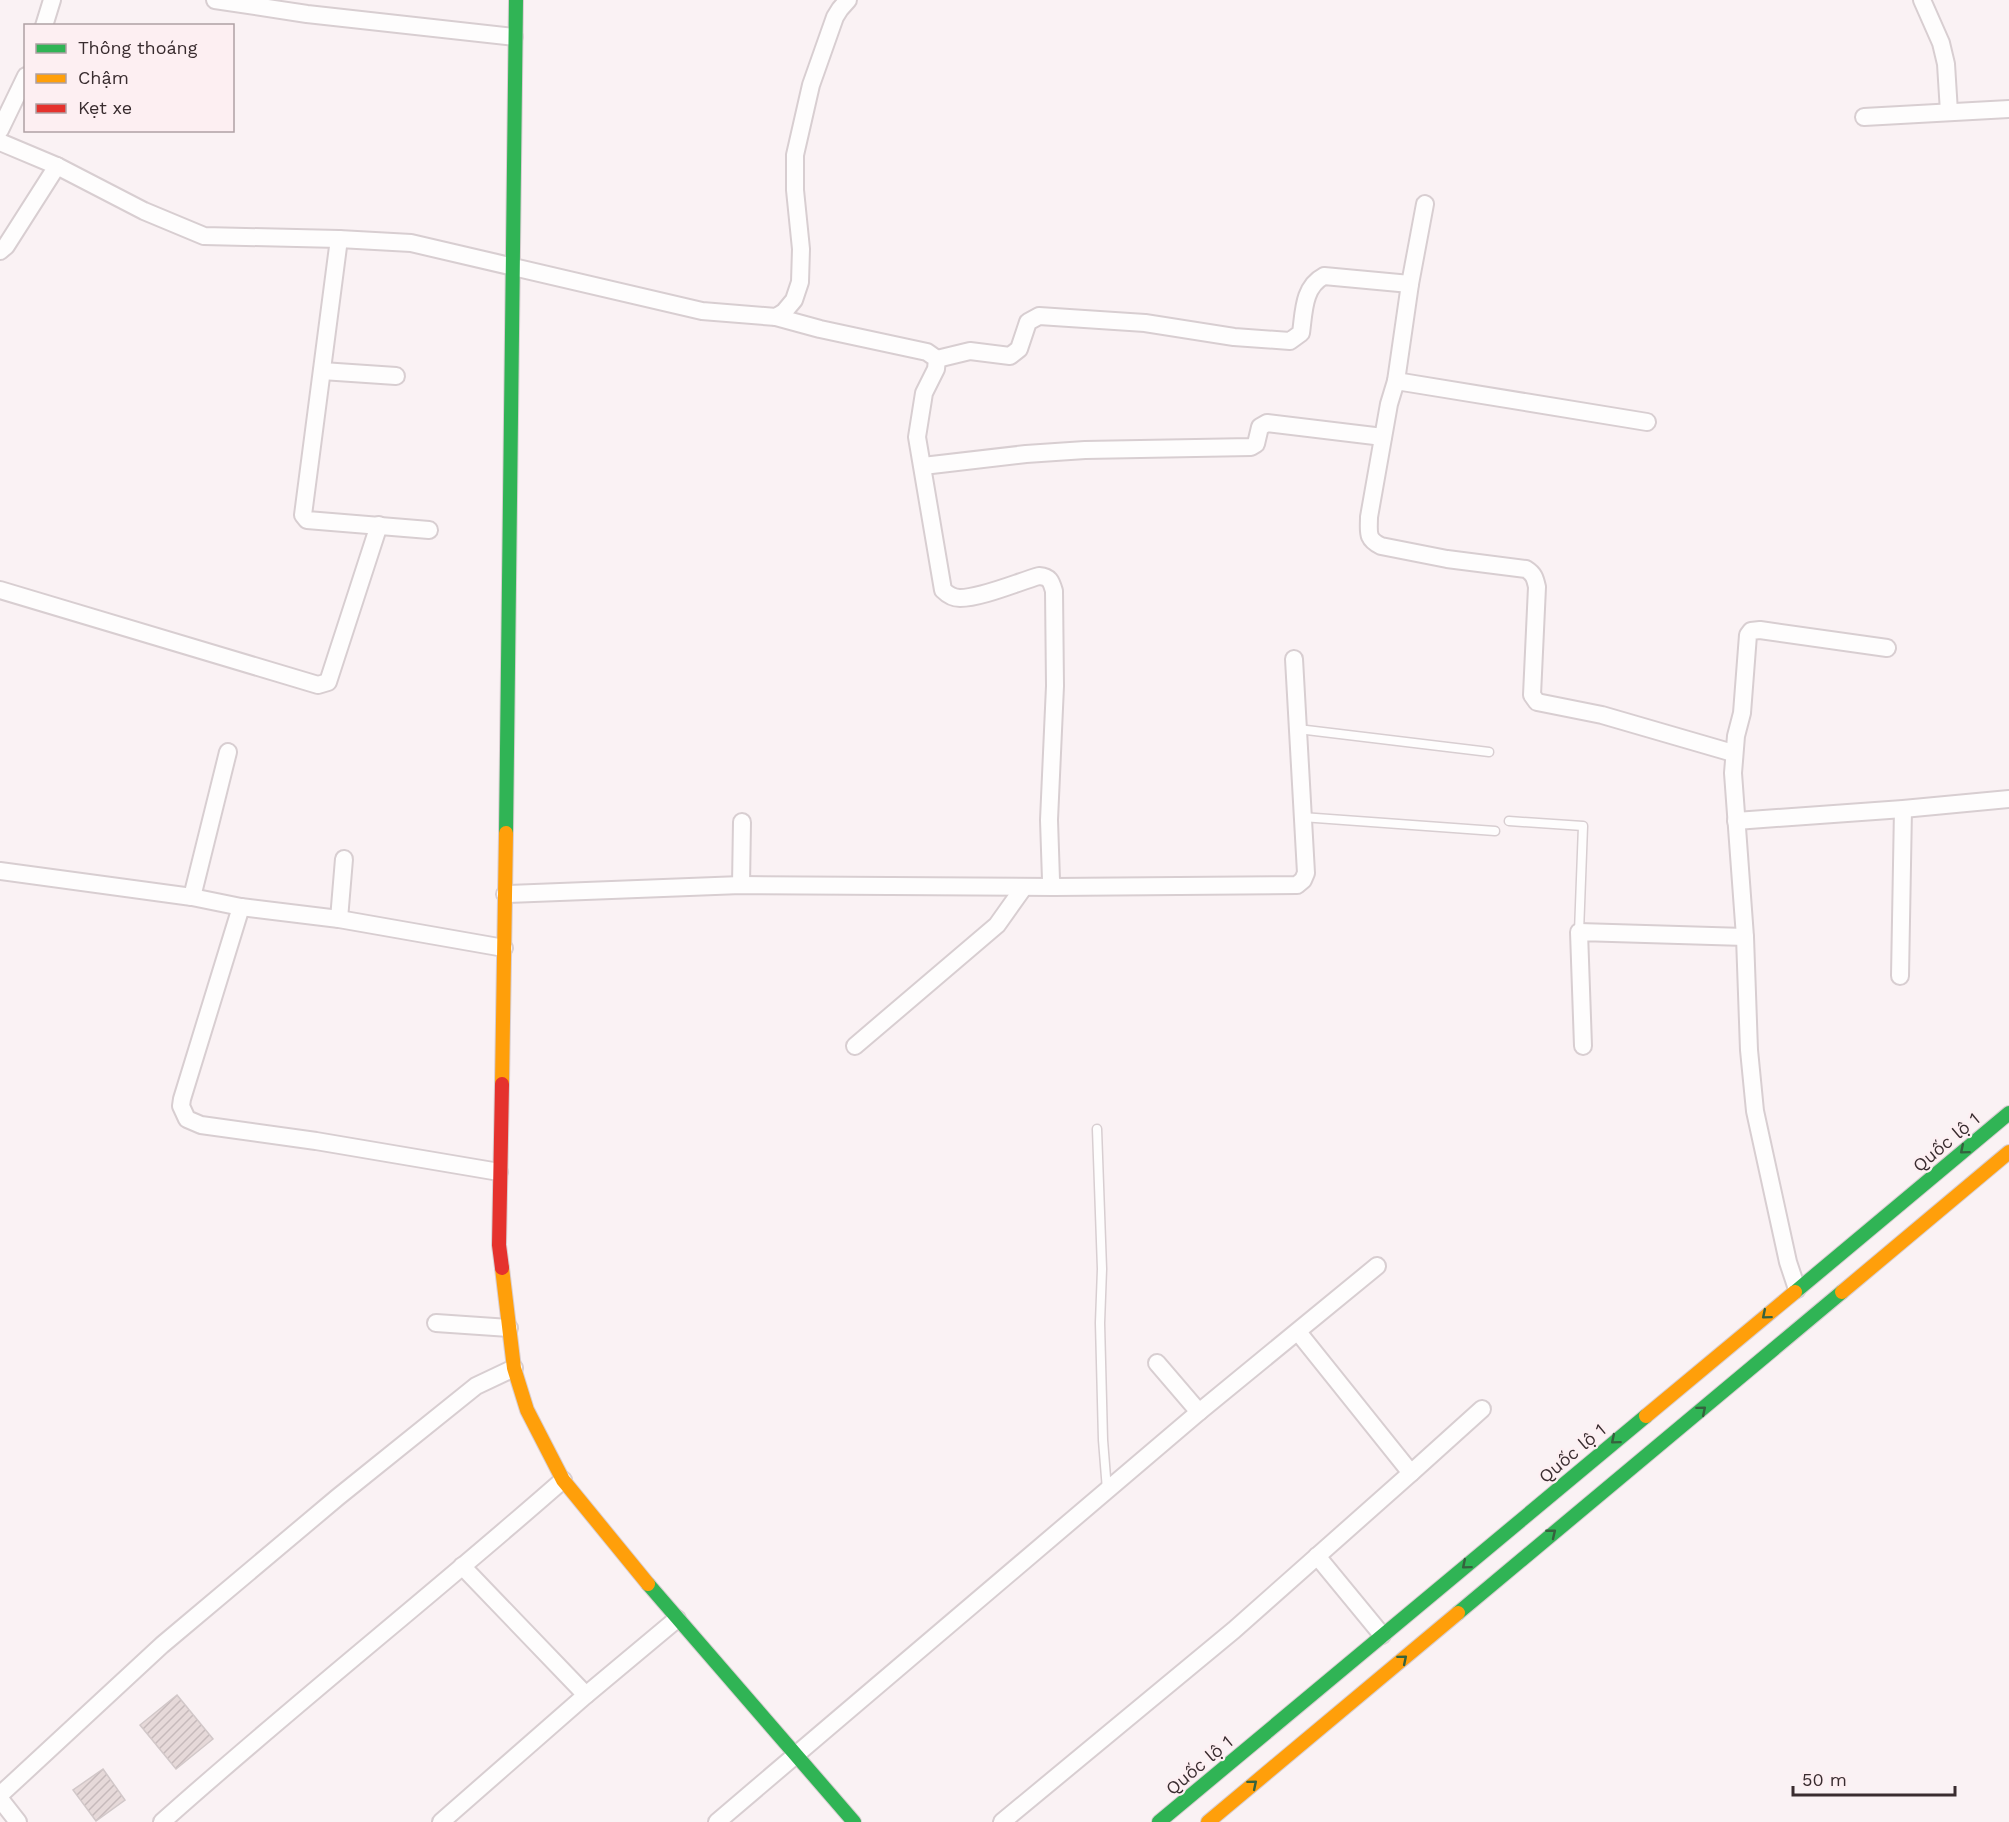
<svg xmlns="http://www.w3.org/2000/svg" width="2009" height="1822" font-family="'Work Sans',sans-serif">
<defs>
<pattern id="building-hatch" width="6" height="6" patternUnits="userSpaceOnUse" patternTransform="scale(1.5)"><rect width="6" height="6" fill="#e6d9d9"/><path d="M-1 1l2-2M0 6l6-6M5 7l2-2" fill="none" stroke="#c6babb"/></pattern>
</defs>
<rect width="100%" height="100%" fill="#faf2f4"/>
<!-- building -->
<g fill="url(#building-hatch)" stroke="#d2c8c9" stroke-width="1.5">
<path d="M177,1695L213,1739L176,1769L140,1725Z"/>
<path d="M103,1769L125,1800L96,1821L73,1790Z"/>
</g>
<g fill="none" stroke-linecap="round" stroke-linejoin="round">
<!-- lane casing -->
<g stroke="#d8ced1" stroke-width="11">
<g id="lane">
<path d="M1298,729L1489,752"/>
<path d="M1302,817L1495,831"/>
<path d="M1509,821L1583,826L1579,932"/>
<path d="M1097,1129L1102,1269L1100,1323L1103,1440L1107,1490"/>
</g>
</g>
<!-- street casing -->
<g stroke="#d8ced1" stroke-width="20">
<g id="street">
<path d="M215,0L307,14L514,37"/>
<path d="M1922,0L1941,43L1946,64L1949,112"/>
<path d="M44,26L52,0"/>
<path d="M1864,117L2009,109"/>
<path d="M0,130L26,76"/>
<path d="M0,142L57,166L144,211L204,236L339,239L411,243L702,311L776,317L784,312L794,300L800,282L801,249L795,190V155L811,85L835,17L840,9L848,0"/>
<path d="M339,239L303,515L307,520L429,530"/>
<path d="M0,251L6,246L57,166"/>
<path d="M776,317L820,329L927,352L937,359L936,369L924,393L917,437L943,590C948,595 953,598 960,598C981,598 1018,582 1039,576C1050,577 1051,581 1054,591L1055,686L1049,820L1051,880L1054,887"/>
<path d="M937,359L970,351L1010,356L1019,349L1028,322L1039,316L1145,323L1234,337L1290,341L1301,333C1304,312 1303,287 1324,276L1410,284"/>
<path d="M322,371L396,376"/>
<path d="M1396,381L1410,284L1425,204"/>
<path d="M1647,422L1396,381L1389,404L1369,517C1369,532 1366,539 1381,546L1447,559L1526,569C1534,574 1535,578 1537,587L1532,695L1537,702L1602,715L1733,753"/>
<path d="M923,466L1026,454L1085,450L1251,447L1256,444L1260,427L1267,423L1383,437"/>
<path d="M0,590L318,685L328,682L379,525"/>
<path d="M1736,821L1903,809L2009,799"/>
<path d="M0,871L192,897L241,907L339,919L504,948"/>
<path d="M741,885L742,822"/>
<path d="M505,894L741,885L1054,887L1297,885L1303,880L1306,873L1294,659"/>
<path d="M192,897L228,752"/>
<path d="M241,907L182,1099L181,1106L187,1119L201,1125L316,1141L499,1172"/>
<path d="M339,919L344,859"/>
<path d="M1900,976L1903,809"/>
<path d="M855,1046L997,925L1024,887"/>
<path d="M1583,1046L1579,932L1745,937"/>
<path d="M1797,1289L1788,1262L1755,1111L1749,1050L1745,937L1733,773L1736,736L1742,713L1748,635L1751,631L1760,630L1887,648"/>
<path d="M436,1323L509,1328"/>
<path d="M1157,1363L1199,1412"/>
<path d="M1411,1473L1482,1409"/>
<path d="M1317,1556L1382,1635"/>
<path d="M462,1566L586,1695"/>
<path d="M0,1795L162,1645L338,1497L476,1386L514,1368"/>
<path d="M0,1799L18,1822"/>
<path d="M162,1822C293,1705 431,1596 563,1480"/>
<path d="M441,1822L586,1695L677,1619"/>
<path d="M717,1822L1199,1412L1377,1266"/>
<path d="M1002,1822L1234,1630L1411,1473L1298,1332"/>
</g>
</g>
<!-- fast casing -->
<g stroke="#d8ced1" stroke-width="16">
<g id="fast">
<path d="M506,833C511,555 511,278 516,0"/>
<path d="M1795,1292L2009,1113"/>
<path d="M648,1584L854,1822"/>
<path d="M1458,1613L1842,1292"/>
<path d="M1159,1822L1646,1416"/>
</g>
</g>
<!-- slow casing -->
<g stroke="#d8ced1" stroke-width="16">
<g id="slow">
<path d="M502,1084L506,833"/>
<path d="M502,1268L514,1368L527,1410L563,1480L648,1584"/>
<path d="M1842,1292L2009,1152"/>
<path d="M1646,1416L1795,1292"/>
<path d="M1208,1822L1458,1613"/>
</g>
</g>
<!-- jam casing -->
<g stroke="#d8ced1" stroke-width="16">
<path id="jam" d="M502,1084L499,1245L502,1268"/>
</g>
<!-- lane -->
<use href="#lane" stroke="#fefdfd" stroke-width="8"/>
<!-- street -->
<use href="#street" stroke="#fefdfd" stroke-width="16"/>
<!-- fast -->
<use href="#fast" stroke="#30b455" stroke-width="14"/>
<!-- slow -->
<use href="#slow" stroke="#ff9f0a" stroke-width="14"/>
<!-- jam -->
<use href="#jam" stroke="#e5322d" stroke-width="14"/>
</g>
<!-- one-way arrows -->
<defs><path id="oneway-chevron" d="M-2-3.5L2.5 0L-2 3.5" fill="none" stroke-width="1.6" stroke-linecap="round" stroke-linejoin="round" transform="scale(1.5)"/></defs>
<g stroke="#35623e">
<use href="#oneway-chevron" transform="translate(1964 1150) rotate(140)"/>
<use href="#oneway-chevron" transform="translate(1766 1315) rotate(140)"/>
<use href="#oneway-chevron" transform="translate(1702 1410) rotate(-40)"/>
<use href="#oneway-chevron" transform="translate(1615 1440) rotate(140)"/>
<use href="#oneway-chevron" transform="translate(1552 1533) rotate(-39)"/>
<use href="#oneway-chevron" transform="translate(1466 1565) rotate(140)"/>
<use href="#oneway-chevron" transform="translate(1403 1659) rotate(-40)"/>
<use href="#oneway-chevron" transform="translate(1253 1784) rotate(-40)"/>
</g>
<g text-anchor="middle" dominant-baseline="central" stroke-width="4.5" stroke-linejoin="round" paint-order="stroke">
<!-- street labels -->
<g font-size="18" fill="#392c2f" stroke="#fdeff2">
<text transform="translate(1946 1142) rotate(-40)">Quốc lộ 1</text>
<text transform="translate(1572 1453) rotate(-40)">Quốc lộ 1</text>
<text transform="translate(1199 1765) rotate(-40)">Quốc lộ 1</text>
</g>
</g>
<!-- legend -->
<rect x="24" y="24" width="210" height="108" fill="#fdeff2" stroke="#afa1a4" stroke-width="1.5"/>
<rect x="36" y="44" width="30" height="9" fill="#30b455" stroke="#afa1a4" stroke-width="1.5"/>
<text x="78" y="54" font-size="18" fill="#392c2f">Thông thoáng</text>
<rect x="36" y="74" width="30" height="9" fill="#ff9f0a" stroke="#afa1a4" stroke-width="1.5"/>
<text x="78" y="84" font-size="18" fill="#392c2f">Chậm</text>
<rect x="36" y="104" width="30" height="9" fill="#e5322d" stroke="#afa1a4" stroke-width="1.5"/>
<text x="78" y="114" font-size="18" fill="#392c2f">Kẹt xe</text>
<!-- scale -->
<path d="M1793 1786v9h162v-9" fill="none" stroke="#392c2f" stroke-width="3"/>
<text x="1802" y="1786" font-size="18" fill="#392c2f" stroke="#fdeff2" stroke-width="4.5" paint-order="stroke">50 m</text>
</svg>
